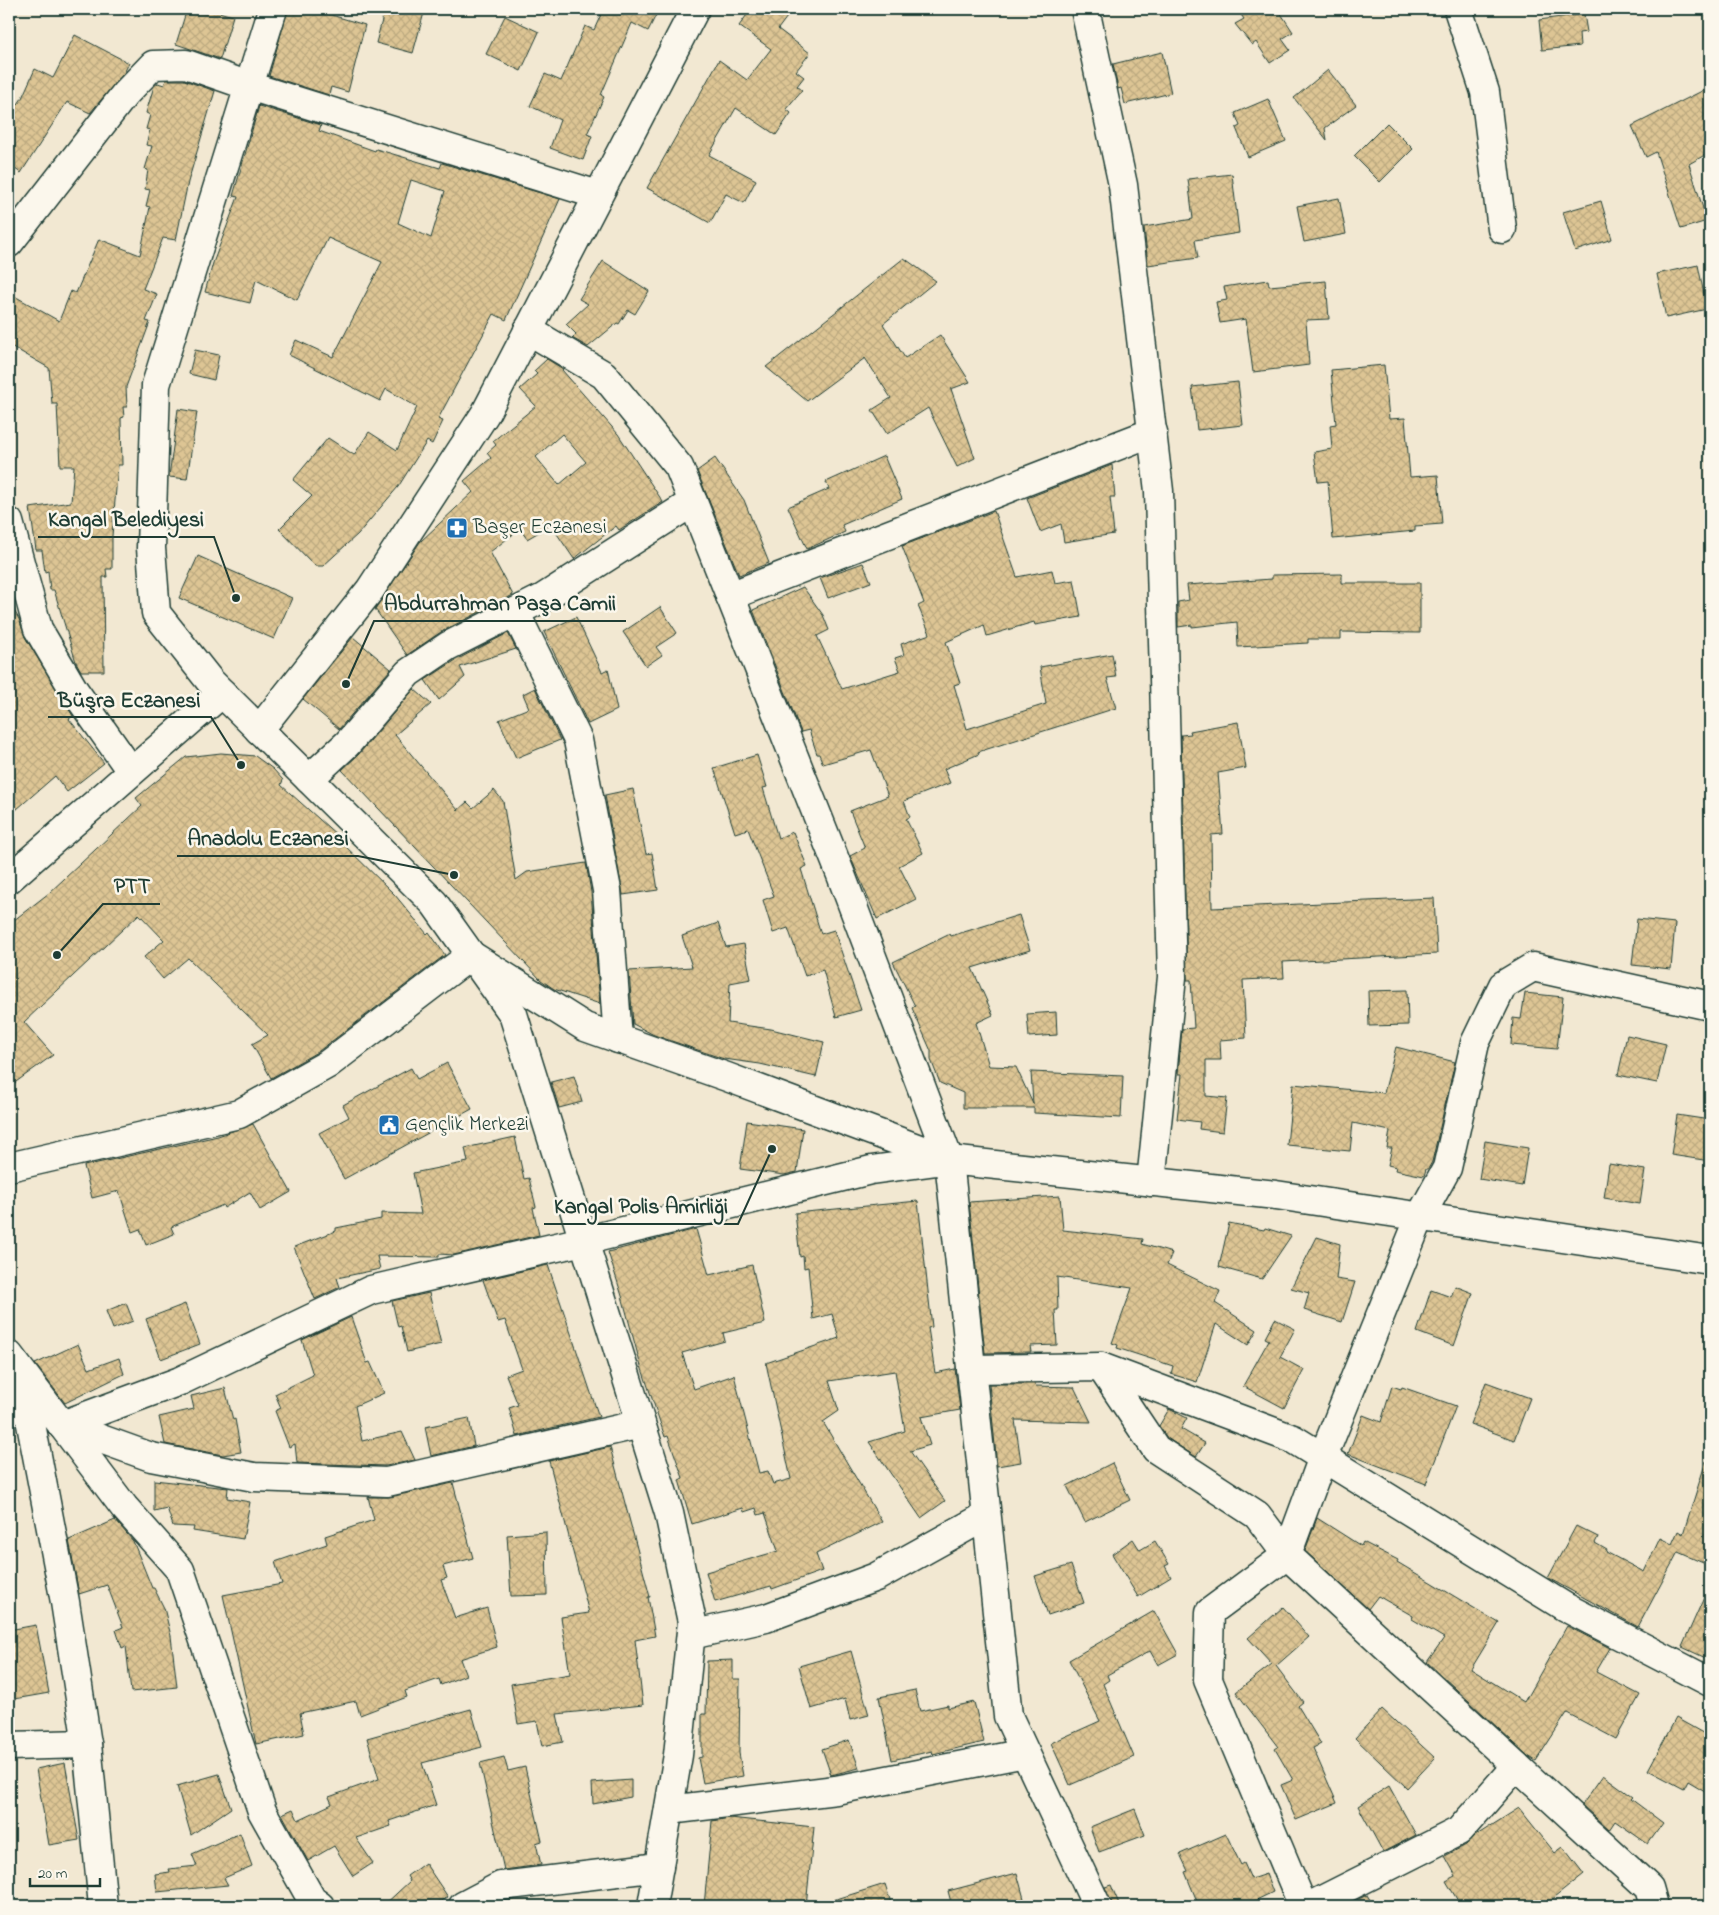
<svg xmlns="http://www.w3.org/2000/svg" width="1719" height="1915" font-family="'Indie Flower',sans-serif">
<defs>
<pattern id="building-cross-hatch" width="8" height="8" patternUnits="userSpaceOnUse" patternTransform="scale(1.25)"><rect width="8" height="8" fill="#ddc594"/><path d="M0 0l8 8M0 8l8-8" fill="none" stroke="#bdaa80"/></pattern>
</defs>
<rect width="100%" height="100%" fill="#f2e8d2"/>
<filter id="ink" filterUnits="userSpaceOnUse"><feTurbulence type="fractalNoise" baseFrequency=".02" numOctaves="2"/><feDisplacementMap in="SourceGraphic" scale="10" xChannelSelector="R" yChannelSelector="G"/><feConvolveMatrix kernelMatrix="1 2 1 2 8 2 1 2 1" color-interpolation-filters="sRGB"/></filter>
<g filter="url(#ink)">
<!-- building -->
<g fill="url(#building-cross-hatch)" stroke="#1f3d34" fill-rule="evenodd">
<path d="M187,9H208L233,16L220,59L176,44Z"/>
<path d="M288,9H329L328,14L365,25L348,92L331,87L329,95L269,76Z"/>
<path d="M385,9H425L413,53L376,43Z"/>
<path d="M601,9H659L648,31L632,23L601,95L604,97L587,134L592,136L583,160L550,148L560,120L530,106L545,74L561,81L585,26L594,30L603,10Z"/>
<path d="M751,9H793L778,29L810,53L796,71L804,77L797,86L802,90L786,109L791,113L776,135L736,108L709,155L756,180L744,203L726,194L710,223L647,188L719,60L747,80L771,49L739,26Z"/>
<path d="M1237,9H1278L1293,32L1282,39L1290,50L1270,63L1256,42L1252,45L1235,24L1244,19Z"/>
<path d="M1584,14L1587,32L1579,33L1580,46L1542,50L1539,20Z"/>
<path d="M505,16L539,32L521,71L486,54Z"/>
<path d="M75,35L129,63L124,73L90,113L67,102L21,173L9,165V118L22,98L35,69L53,78Z"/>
<path d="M1162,52L1171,93L1125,104L1121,88L1118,89L1113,64Z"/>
<path d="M1328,70L1356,105L1325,128L1327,140L1294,98Z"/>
<path d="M166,80H184L215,91L188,182L176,240L163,238L143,289L157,294L146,321L150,322L126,387L127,407H123L124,417L121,418L122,465H118L112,536V569H106L107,577H103L104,671H81L76,662L54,590H50L48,571L45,572L42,550H36L30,508L71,502L74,466H60L57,404H52L49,368L9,345V293L59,321L71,291L76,293L99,239L140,255L150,207L146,206L150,190L145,189L148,170L145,169L152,146L146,145L150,130L146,129L150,115L146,113L154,86L158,83L164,85Z"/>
<path d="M1710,87V152L1689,164L1707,221L1681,229L1656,152L1646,157L1632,126Z"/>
<path d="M1268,99L1286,141L1248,157L1236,128L1240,126L1235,113Z"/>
<path d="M259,106L321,125L319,131L375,151L376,149L440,168L442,163L560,199L506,320L494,314L438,419L443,421L432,444L427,441L398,487L358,534L323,566H315L279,529L312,496L293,480L328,438L354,455L369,432L397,450L417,407L386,389L380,401L289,355L296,340L333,357L382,262L328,238L297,300L256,280L250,303L205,292L213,263L238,197L233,196ZM411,180L445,191L431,238L398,223Z"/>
<path d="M1387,123L1413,149L1380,182L1354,156Z"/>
<path d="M1232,174L1239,233L1195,240L1198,258L1148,265L1144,227L1193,219L1188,179Z"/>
<path d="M1339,198L1346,234L1304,242L1297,206Z"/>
<path d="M1601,201L1612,239L1575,251L1563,212Z"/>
<path d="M904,258L936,281L883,324L905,358L940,335L970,382L951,389L975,458L957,467L928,408L887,434L872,410L891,398L865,358L807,401L766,367Z"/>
<path d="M603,261L649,291L635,314L628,310L619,324L617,323L588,347L572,338L576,334L566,324L588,304L579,299Z"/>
<path d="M1698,265L1707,309L1666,318L1657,274Z"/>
<path d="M1268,280L1269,286L1326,281L1329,319L1306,320L1309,365L1253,372L1246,319L1220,323L1216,302L1227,300L1224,287Z"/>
<path d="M195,350L219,355L214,380L189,374Z"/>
<path d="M547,359L563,369L562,370L618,434L663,502L619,530L616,526L574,559L551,525L527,539L520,529L490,552L513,595L441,632L407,655L375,609L420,542L473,492L464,481L491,458L487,453L496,445L493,441L536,406L520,389L537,374L534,371ZM562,434L586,462L559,485L536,457Z"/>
<path d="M1384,365L1389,419L1405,418L1410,477L1438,475L1442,524L1415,526V531L1333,539L1328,481L1318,482L1314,452L1332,449L1330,425L1336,424L1331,370Z"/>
<path d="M1238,382L1243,425L1197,430L1192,387Z"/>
<path d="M178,409L197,412L187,479L169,477Z"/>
<path d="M884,456L902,499L842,525L845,532L807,549L788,507L829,489L826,482Z"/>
<path d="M715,458L744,500L769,563L739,575L697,471Z"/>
<path d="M1112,465L1115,497H1110L1114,534L1064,542L1061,524L1040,532L1027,498Z"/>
<path d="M994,511L1017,577L1052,570L1055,583L1074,580L1081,617L1035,625L1034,622L987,636L984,625L946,642L960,683L954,685L967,729L1046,704L1040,667L1112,654L1116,677L1107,678L1116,708L978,752L979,754L944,769L950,783L904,801L910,817L906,819L923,853L899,866L916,899L877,919L850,856L865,848L850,811L888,796L871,750L823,764L819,754H817L809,730L801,732L753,610L803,587L823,615L829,630L817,636L842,689L900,671L895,658L904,655L901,644L930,634L918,606L924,603L902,546Z"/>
<path d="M198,556L292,598L274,639L179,598Z"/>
<path d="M863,563L871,582L828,598L820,578Z"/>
<path d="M1342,574V583H1420V633L1341,632V639H1308V643L1238,647L1237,622L1192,627V625L1178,627V602L1189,600L1187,585L1272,579V575Z"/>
<path d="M9,602L19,619L25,637L73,716L69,719L104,763L67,792L55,776L9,816Z"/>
<path d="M660,607L677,633L656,647L662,655L646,666L623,632Z"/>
<path d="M576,617L602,672L608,669L617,710L588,724L544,632Z"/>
<path d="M508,633L516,649L460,667L465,677L439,700L425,680L456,660Z"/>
<path d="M353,637L391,669L339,729L303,699Z"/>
<path d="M535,688L560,740L516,758L499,720L529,708L523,694Z"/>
<path d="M414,689L431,704L395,735L458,810L467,802L473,808L494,790L503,801L516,880L527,872L586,863L591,892L600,1004L554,989L541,980L342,770L359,754Z"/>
<path d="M1238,722L1246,768L1218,773L1223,834L1211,835L1212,908L1434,898L1437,954L1283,962L1284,978L1243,980L1246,1038L1220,1040L1221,1060H1206V1096L1227,1098L1223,1132L1199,1129L1200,1122L1177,1119L1182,1074H1178L1182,1029L1194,1028L1191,980H1187L1181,735L1191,734L1190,731Z"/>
<path d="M221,753L255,756L273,769L283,780L281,785L338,836L337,838L395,895L427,934L429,932L445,955L319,1051L271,1078L252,1044L268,1035L188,958L163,979L144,957L164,940L139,914L24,1022L53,1055L9,1087V924L49,893L142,806L136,798L186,757Z"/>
<path d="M757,755L767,787L763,788L778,838L793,832L807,866L801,869L821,934L834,930L861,1010L836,1017L823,970L805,976L788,928L773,933L763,900L774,896L748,829L735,833L714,768Z"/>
<path d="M633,789L646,854L652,853L658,890L623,895L605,795Z"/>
<path d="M1019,915L1030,950L972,968L993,1015L976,1023L989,1066L1016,1067L1033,1104L1031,1072L1123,1076L1121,1118L1034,1113V1108H963V1093L940,1083L931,1060V1051L912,1008L915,1006L893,962L950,934L951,936Z"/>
<path d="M1637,919L1675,923L1671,969L1632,965Z"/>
<path d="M718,923L726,947L744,944L751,979L730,983L728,1023L771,1029L824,1042L816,1077L760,1064L724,1059L654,1035L633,1024L629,971L692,967L682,936Z"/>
<path d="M1407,990L1408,1025L1369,1026L1368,991Z"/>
<path d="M1525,993L1563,997L1557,1049L1511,1045L1513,1018L1521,1019Z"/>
<path d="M1056,1012L1057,1035L1029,1037L1027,1014Z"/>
<path d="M1627,1035L1666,1044L1657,1083L1618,1075Z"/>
<path d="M1396,1047L1455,1062L1432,1162L1428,1169H1426L1424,1176L1395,1170L1396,1167L1388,1165L1392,1148H1387L1390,1131L1353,1123L1350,1151L1287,1145L1293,1084L1384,1093Z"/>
<path d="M447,1063L472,1109L344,1179L319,1133L349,1117L343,1105L411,1068L417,1079Z"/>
<path d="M574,1076L582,1102L559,1108L551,1082Z"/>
<path d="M1677,1115L1710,1120V1161L1671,1155Z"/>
<path d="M747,1121L803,1129L797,1172L784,1175L740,1169Z"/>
<path d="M253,1124L291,1192L260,1210L250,1192L224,1208L223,1205L171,1227L174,1234L146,1245L140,1229L132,1232L119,1191L92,1198L84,1166L218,1136Z"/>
<path d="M515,1137L524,1179L529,1178L536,1207L533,1208L539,1235L454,1255L439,1254V1257L377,1256L380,1269L337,1278L340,1287L315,1299L294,1247L336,1231V1228L381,1219V1213L421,1214L413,1173L468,1162L465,1148Z"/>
<path d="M1485,1141L1528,1148L1522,1186L1479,1179Z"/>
<path d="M1609,1164L1645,1170L1640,1204L1604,1198Z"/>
<path d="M1060,1196L1063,1230L1143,1239L1142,1244L1172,1253L1167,1265L1220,1291L1215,1303L1257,1330L1248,1345L1216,1324L1197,1382L1171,1374L1173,1366L1117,1348L1118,1345L1112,1343L1132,1288L1057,1277L1058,1310H1055L1057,1345L1030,1346L1031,1352L985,1353L969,1202Z"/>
<path d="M918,1201L932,1327L928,1328L935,1373L955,1369L960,1410L921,1417L930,1445L910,1451L945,1501L921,1518L869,1442L905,1431L895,1371L829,1381L839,1411L823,1422L882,1522L816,1554L822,1571L772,1589L771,1586L715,1602L706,1572L778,1551L765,1513L758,1515L756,1508L744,1512L743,1508L692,1524L679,1480L683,1478L668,1436L665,1437L640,1363L622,1296L608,1252L696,1229L709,1275L752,1265L765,1323L723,1333L725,1341L682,1353L694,1389L734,1375L759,1473L768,1471L773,1484L791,1479L766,1363L839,1338L832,1314L813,1319L808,1267L804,1268L803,1256L800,1257L795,1213Z"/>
<path d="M1229,1223L1264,1230L1265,1228L1291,1236L1262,1279L1219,1267Z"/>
<path d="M1317,1237L1340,1244L1336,1279L1355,1282L1342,1322L1304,1310L1309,1293L1291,1288Z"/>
<path d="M548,1265L599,1417L517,1436L509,1408L518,1405L506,1375L522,1369L505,1320L498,1322L483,1280Z"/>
<path d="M1455,1286L1473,1293L1454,1346L1417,1332L1431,1290L1451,1297Z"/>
<path d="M429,1293L441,1344L407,1352L401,1326L398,1327L392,1301Z"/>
<path d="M126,1303L133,1321L113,1329L106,1311Z"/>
<path d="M185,1304L200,1344L161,1359L146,1319Z"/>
<path d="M351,1317L367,1363L370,1362L384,1393L355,1406L362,1441L402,1432L415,1460L386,1466L297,1463L295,1444L289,1447L275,1411L281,1408L275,1394L313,1375L302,1340Z"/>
<path d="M1275,1319L1295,1329L1280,1357L1304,1370L1284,1408L1243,1386L1269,1340L1265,1338Z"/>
<path d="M78,1344L89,1369L119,1358L124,1374L65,1403L35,1364Z"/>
<path d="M1486,1382L1530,1398L1514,1440L1470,1424Z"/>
<path d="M989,1384H1035V1386L1074,1387L1091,1422L1015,1420L1021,1462L997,1466Z"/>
<path d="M1392,1386L1401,1389L1402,1387L1456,1406L1426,1484L1348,1454L1363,1415L1381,1422Z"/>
<path d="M225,1388L233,1420L235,1419L241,1452L223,1455L165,1444L159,1417L194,1409L191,1396Z"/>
<path d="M1169,1409L1187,1418L1181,1429L1205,1443L1196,1457L1167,1438L1159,1426Z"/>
<path d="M469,1418L474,1446L431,1456L425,1427Z"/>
<path d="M610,1447L650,1597H648L655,1636L635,1640L643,1705L557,1714L563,1742L542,1746L537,1721L518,1724L511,1684L570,1674L561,1617L589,1613L549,1461Z"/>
<path d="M1706,1461L1710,1462V1566L1678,1552L1638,1627L1548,1578L1576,1526L1598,1537L1595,1543L1607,1550L1606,1552L1644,1572L1660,1538L1672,1544L1678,1531L1683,1534Z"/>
<path d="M1112,1463L1130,1500L1085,1522L1067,1486Z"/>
<path d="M154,1480L228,1488L227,1498L250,1502L243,1539L193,1531L194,1527L173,1526L167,1508L154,1511Z"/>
<path d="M453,1483L473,1558L443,1566L447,1578L441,1580L455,1618L487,1608L497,1647L460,1659L466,1675L441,1685L439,1679L405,1691L407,1697L360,1715L356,1701L300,1713L304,1734L256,1744L223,1595L282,1584L275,1562L327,1544L325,1536L374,1520L368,1497H390Z"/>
<path d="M1317,1518L1361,1546L1363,1542L1398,1560L1397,1562L1499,1623L1471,1669L1524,1702L1567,1626L1610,1648L1596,1672L1640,1695L1616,1739L1567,1713L1536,1761L1528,1756L1427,1662L1444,1638L1412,1619L1413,1616L1378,1596L1368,1609L1305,1551Z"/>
<path d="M115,1520L133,1541L152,1588H154L164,1608L171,1636L177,1687L131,1692L126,1646L122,1648L116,1630L123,1627L107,1585L79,1594L69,1540Z"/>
<path d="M546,1532L547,1595L511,1596L507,1535Z"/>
<path d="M1133,1539L1140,1550L1155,1541L1169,1564L1165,1566L1171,1577L1138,1597L1112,1554Z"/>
<path d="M1071,1565L1084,1603L1048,1615L1035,1576Z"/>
<path d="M1710,1584V1660L1682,1647Z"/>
<path d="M1283,1607L1309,1637L1276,1666L1303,1702L1298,1706L1321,1744L1313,1748L1337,1803L1296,1820L1281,1785L1293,1780L1275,1749L1278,1747L1236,1692L1272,1664L1248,1638Z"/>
<path d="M1154,1611L1178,1654L1158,1665L1150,1651L1107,1675L1109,1680L1103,1684L1134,1757L1070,1785L1051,1743L1100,1721L1069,1660Z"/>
<path d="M36,1625L49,1693L9,1700V1630Z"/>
<path d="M851,1651L869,1715L850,1720L845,1699L811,1709L799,1666Z"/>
<path d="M733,1660V1679H740L739,1753L743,1776L703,1783L698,1758L702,1757V1714H706L707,1661Z"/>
<path d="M915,1690L920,1711L948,1705V1708L974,1702L984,1742L933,1754L932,1751L892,1760L879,1697Z"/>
<path d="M471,1709L482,1747L422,1763L436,1805L389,1821L391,1826L356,1838L373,1863L353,1876L334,1846L308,1861L282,1814L293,1809L298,1820L332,1804L329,1797L379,1779L367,1738Z"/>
<path d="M1382,1709L1435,1758L1407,1788L1355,1738Z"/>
<path d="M1676,1718L1710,1737V1794L1688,1781L1684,1789L1648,1770Z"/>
<path d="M849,1740L859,1768L831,1775L822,1749Z"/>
<path d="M504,1757L508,1771L525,1767L542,1841L536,1843L541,1865L504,1870L480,1763Z"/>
<path d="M65,1763L79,1840L49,1845L36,1769Z"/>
<path d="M219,1774L231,1808L191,1835L177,1786Z"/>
<path d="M1603,1775L1633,1797L1631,1799L1663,1823L1648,1844L1615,1821L1609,1830L1582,1805Z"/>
<path d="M631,1780V1797L593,1804L592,1783Z"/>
<path d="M1389,1786L1416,1835L1383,1852L1358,1806Z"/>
<path d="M1519,1808L1555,1853L1563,1847L1584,1874L1544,1906H1461L1446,1881L1456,1876L1445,1856L1466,1845L1475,1836Z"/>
<path d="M1135,1809L1145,1835L1099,1852L1090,1827Z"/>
<path d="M730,1818L814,1827L806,1906H704L712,1821Z"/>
<path d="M240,1833L252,1866L224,1878L228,1885L157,1892L155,1874L170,1872L169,1869L197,1866L192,1854Z"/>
<path d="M1226,1834L1241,1865L1244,1863L1251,1879L1266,1874L1273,1892L1244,1906H1199L1185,1872L1188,1871L1180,1854Z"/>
<path d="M425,1863L448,1897L433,1906H383L410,1881L407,1876Z"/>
<path d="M1017,1873L1026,1906H952L948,1891Z"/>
<path d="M885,1884L892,1906H828L827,1902Z"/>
<path d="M1111,1885L1120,1906H1112L1105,1887Z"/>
<path d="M1367,1895L1374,1906H1344Z"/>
</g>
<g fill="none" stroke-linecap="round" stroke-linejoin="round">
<!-- minor casing -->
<g stroke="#1f3d34" stroke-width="31">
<g id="minor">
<path d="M273,9L156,385L151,548L156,613L210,681L434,903L513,1014L669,1513L692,1622L678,1755L652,1906"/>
<path d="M1085,9L1123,185L1159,491L1172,977L1151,1182"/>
<path d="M1458,9L1485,92L1502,229"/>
<path d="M9,243L125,94L153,65L186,64L249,86L598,195"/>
<path d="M528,330L604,375L679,467L841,875L949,1160L1008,1716L1097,1906"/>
<path d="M9,522L38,629L74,690L131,771"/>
<path d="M730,596L1153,432"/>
<path d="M515,612L578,740L607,890L618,1039"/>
<path d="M259,730L370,590L485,414L695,9"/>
<path d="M309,779L347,744L408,673L448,646L543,598L693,502"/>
<path d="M9,879L222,693"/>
<path d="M9,1167L239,1114L328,1064L471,955L585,1027L727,1077L949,1160L1276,1195L1710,1260"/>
<path d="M9,1355L124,1507L180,1570L262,1811L312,1900L320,1906"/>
<path d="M1101,1367L1156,1449L1257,1515L1287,1555L1649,1888L1654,1906"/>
<path d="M971,1369L1101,1367L1293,1439L1565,1607L1710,1682"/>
<path d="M22,1377L65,1602L87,1744L103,1906"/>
<path d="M62,1425L180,1381L371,1290L583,1241L871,1170L944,1160"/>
<path d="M62,1425L151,1457L254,1477L387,1482L641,1424"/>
<path d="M691,1635L766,1618L876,1577L986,1516"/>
<path d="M9,1746L87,1744"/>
<path d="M669,1810L836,1790L1025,1753"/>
<path d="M463,1906L501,1886L659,1867"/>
<path d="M1303,1906L1208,1680L1210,1612L1287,1555L1323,1457L1420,1217L1447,1168L1475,1043L1503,985L1533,967L1710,1006"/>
<path d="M1310,1906L1459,1831L1516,1766"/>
</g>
</g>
<!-- minor -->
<use href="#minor" stroke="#fbf7ec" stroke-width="28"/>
</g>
</g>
<!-- icons -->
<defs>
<g id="pharmacy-square" transform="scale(1.125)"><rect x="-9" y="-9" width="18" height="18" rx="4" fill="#1f6fb2" stroke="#fbf7ec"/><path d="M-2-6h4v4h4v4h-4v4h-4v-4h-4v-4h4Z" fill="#fff"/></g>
<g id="civic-square" transform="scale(1.125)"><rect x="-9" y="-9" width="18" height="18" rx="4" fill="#1f6fb2" stroke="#fbf7ec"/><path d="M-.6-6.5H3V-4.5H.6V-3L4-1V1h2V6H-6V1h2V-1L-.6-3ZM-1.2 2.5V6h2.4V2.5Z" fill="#fff"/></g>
</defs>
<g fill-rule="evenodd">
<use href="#pharmacy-square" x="457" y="528"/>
<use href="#civic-square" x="389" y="1125"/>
</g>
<g text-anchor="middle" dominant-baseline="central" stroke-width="5" stroke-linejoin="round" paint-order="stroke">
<!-- poi labels -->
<g font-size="21" fill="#1f3d34" stroke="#fbf7ec" text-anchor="start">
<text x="473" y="528">Başer Eczanesi</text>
<text x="405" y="1125">Gençlik Merkezi</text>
</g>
</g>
<!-- callouts -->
<path fill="none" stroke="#1f3d34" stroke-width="2" d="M236 598L214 537H38M346 684L374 621H626M241 765L211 717H48M454 875L358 856H177M57 955L103 904H160M772 1149L738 1224H544"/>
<g fill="#1f3d34" stroke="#fbf7ec" stroke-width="2">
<circle cx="236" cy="598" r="5"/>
<circle cx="346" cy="684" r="5"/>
<circle cx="241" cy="765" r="5"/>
<circle cx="454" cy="875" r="5"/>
<circle cx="57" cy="955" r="5"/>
<circle cx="772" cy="1149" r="5"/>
</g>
<g font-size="22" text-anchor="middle" font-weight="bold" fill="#1f3d34" stroke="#fbf7ec" stroke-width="5" stroke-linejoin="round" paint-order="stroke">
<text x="126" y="526">Kangal Belediyesi</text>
<text x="500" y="610">Abdurrahman Paşa Camii</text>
<text x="129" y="707">Büşra Eczanesi</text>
<text x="268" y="845">Anadolu Eczanesi</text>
<text x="132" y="893">PTT</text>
<text x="641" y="1213">Kangal Polis Amirliği</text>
</g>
<!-- margin -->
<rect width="1719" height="1915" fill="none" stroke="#fbf7ec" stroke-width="30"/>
<rect x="15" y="15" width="1689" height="1885" fill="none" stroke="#1f3d34" stroke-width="2" filter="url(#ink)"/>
<!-- scale -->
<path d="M30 1878v8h70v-8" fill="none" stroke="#1f3d34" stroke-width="2.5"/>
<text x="38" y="1878" font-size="15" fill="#1f3d34" stroke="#fbf7ec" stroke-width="4" paint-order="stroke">20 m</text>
</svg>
